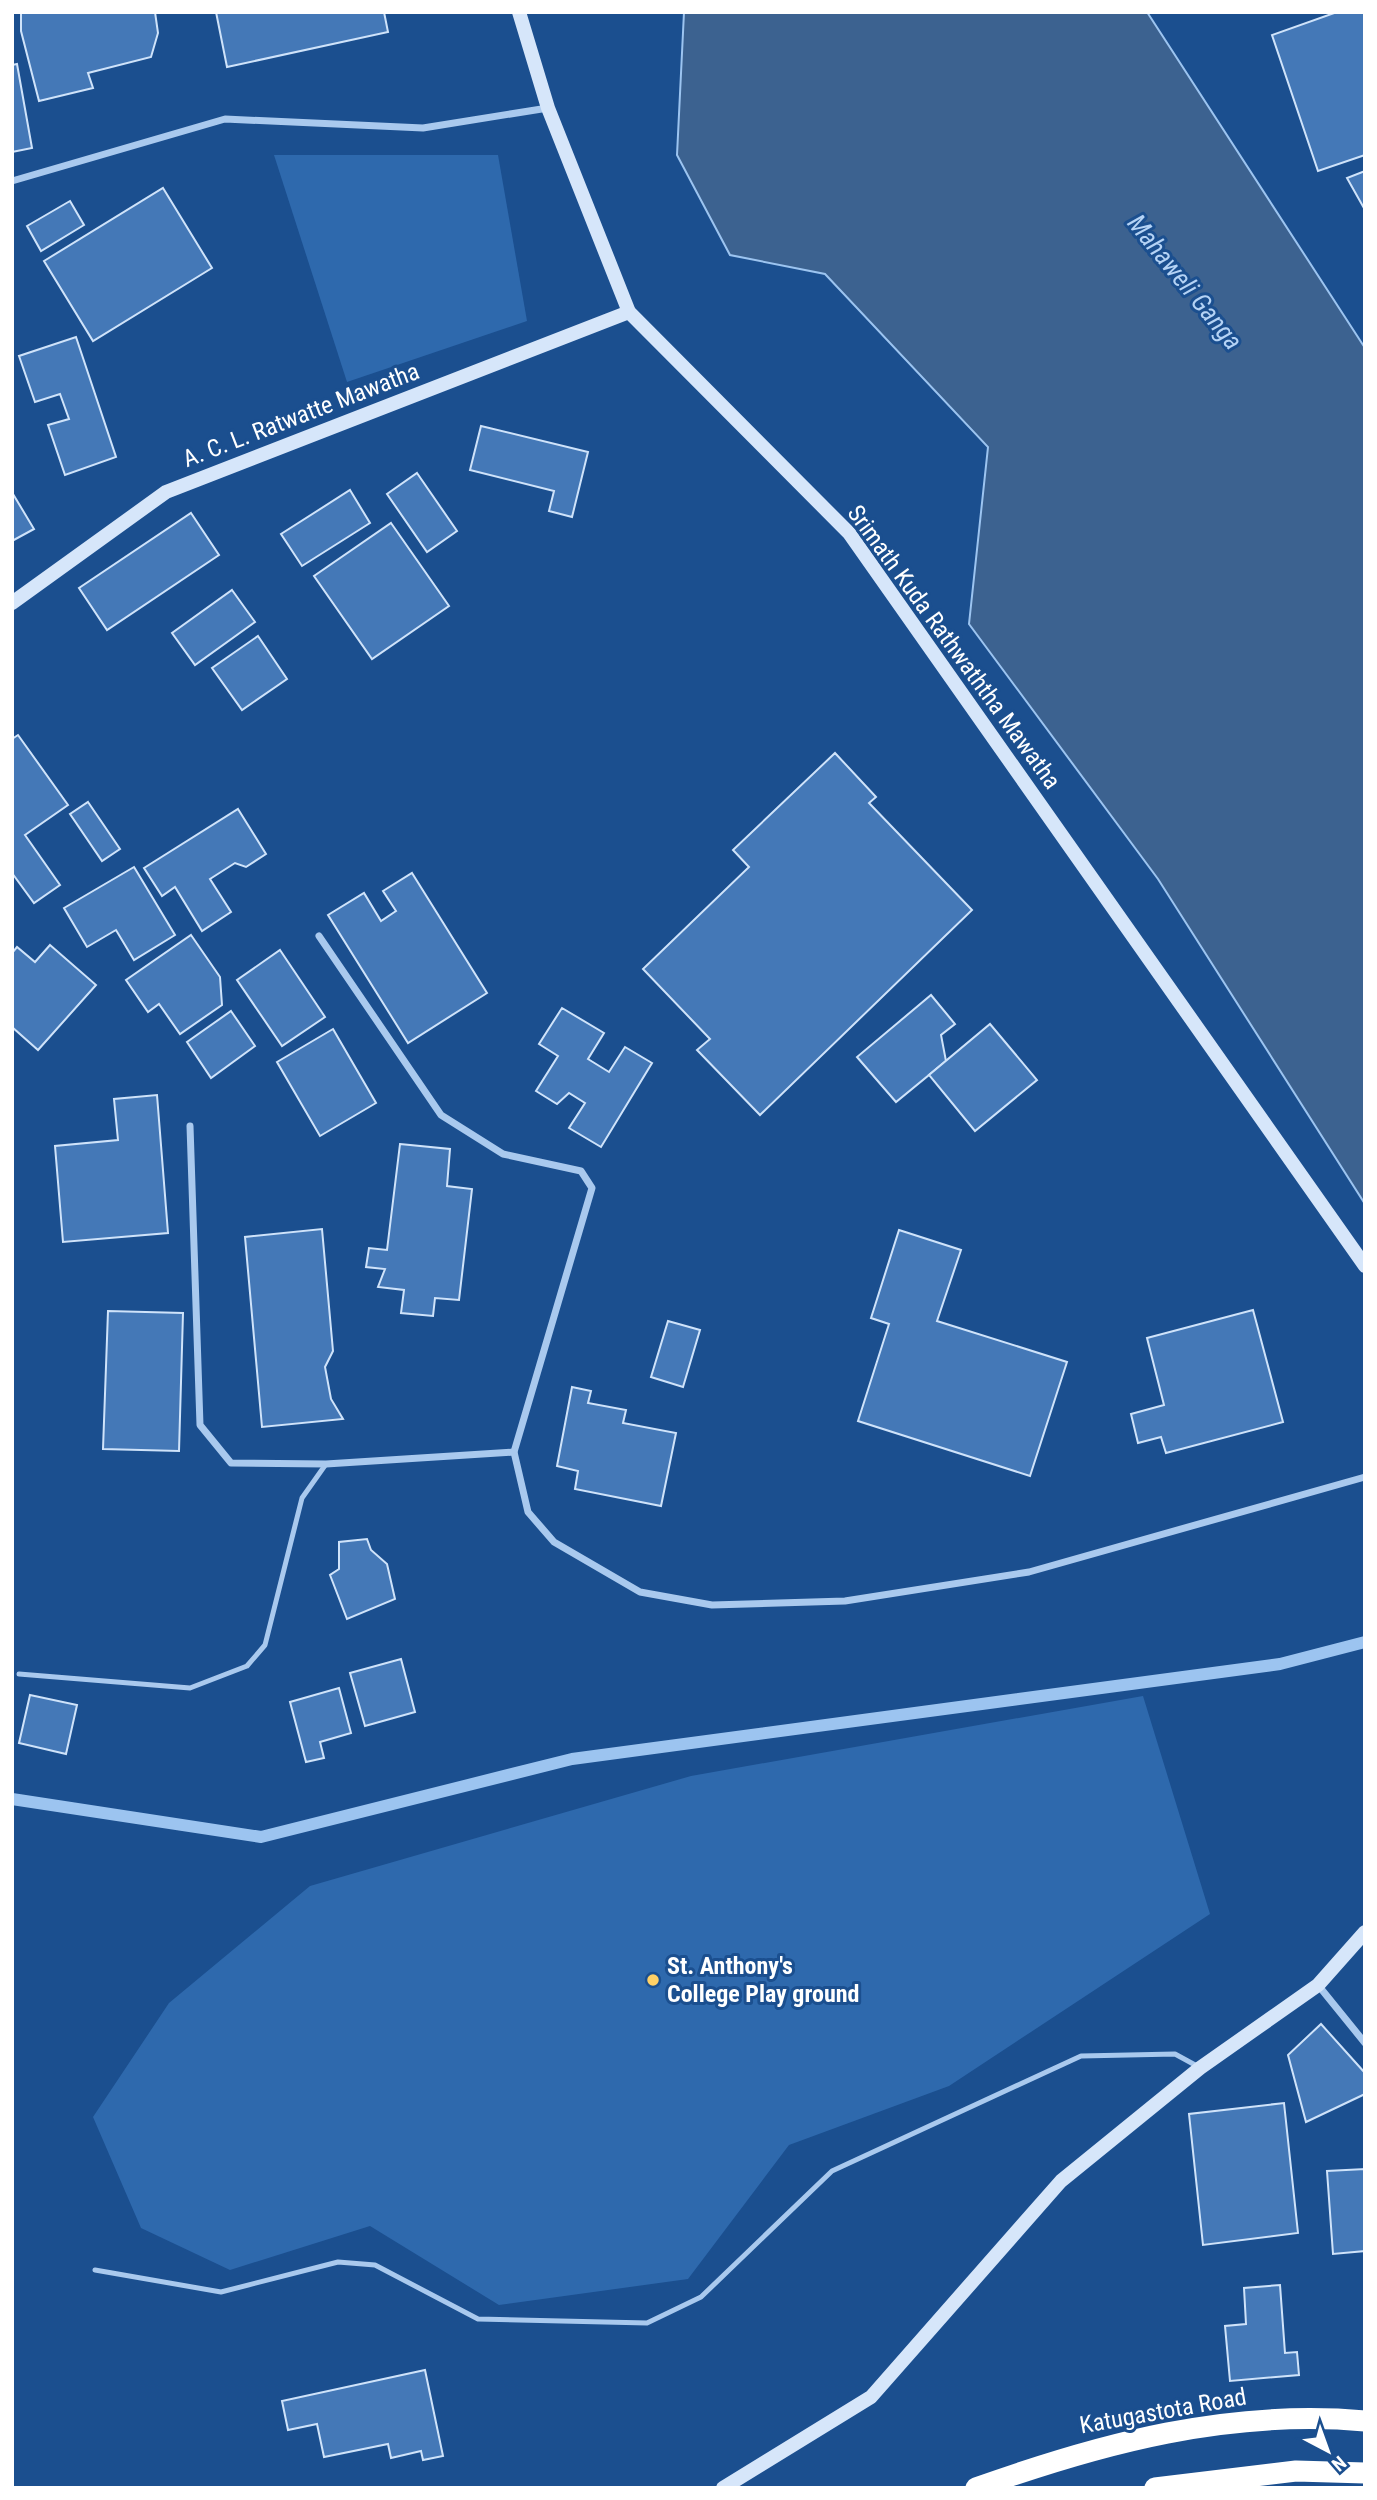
<svg xmlns="http://www.w3.org/2000/svg" width="1377" height="2500" font-family="'Roboto Condensed',sans-serif">
<rect width="100%" height="100%" fill="#1b4f8f"/>
<!-- green -->
<g fill="#2e69ad">
<path d="M274,155H498L527,321L347,382Z"/>
<path d="M1143,1696L1210,1914L949,2086L789,2145L688,2279L499,2305L370,2226L230,2270L141,2228L93,2117L169,2003L310,1886L691,1776Z"/>
</g>
<!-- water -->
<path fill="#3c6290" stroke="#9cc4f0" stroke-width="2" d="M684,12H1147L1365,348V1204L1158,879L969,624L988,447L825,274L730,255L677,155Z"/>
<g fill="none" stroke-linecap="round" stroke-linejoin="round">
<!-- stream -->
<path stroke="#9cc4f0" stroke-width="12" d="M12,1799L261,1837L572,1759L1280,1664L1365,1642"/>
</g>
<!-- building -->
<g fill="#4478b7" stroke="#cfe3fa" stroke-width="2">
<path d="M21,12H155L158,33L151,57L88,73L93,88L39,101L21,31Z"/>
<path d="M216,12H384L388,32L227,67Z"/>
<path d="M1337,12H1365V155L1318,171L1272,35Z"/>
<path d="M17,64L32,148L12,152V65Z"/>
<path d="M1365,171V210L1347,178Z"/>
<path d="M163,188L212,268L93,341L44,261Z"/>
<path d="M70,201L84,225L41,251L27,226Z"/>
<path d="M76,337L116,457L65,475L48,425L69,419L60,394L35,402L19,356Z"/>
<path d="M481,426L588,452L572,517L549,511L554,491L470,470Z"/>
<path d="M417,473L457,531L427,552L387,494Z"/>
<path d="M350,490L370,523L302,566L281,534Z"/>
<path d="M13,494L34,529L12,541V495Z"/>
<path d="M191,513L219,555L107,630L79,588Z"/>
<path d="M391,523L449,606L372,659L314,576Z"/>
<path d="M232,590L255,622L195,665L172,633Z"/>
<path d="M258,636L287,679L242,710L212,668Z"/>
<path d="M18,735L68,805L25,835L60,885L34,903L12,873V739Z"/>
<path d="M835,753L876,797L869,803L972,910L760,1115L697,1050L710,1039L643,969L749,867L733,850Z"/>
<path d="M88,802L120,849L102,861L70,814Z"/>
<path d="M238,809L266,854L246,867L235,863L210,879L231,912L202,931L175,887L162,896L144,868Z"/>
<path d="M134,867L175,935L134,960L116,930L87,947L64,908Z"/>
<path d="M412,873L487,993L408,1043L328,915L364,893L381,921L396,911L383,891Z"/>
<path d="M191,935L220,977L222,1005L180,1034L159,1004L148,1012L126,980Z"/>
<path d="M50,945L96,985L38,1050L12,1027V953L17,947L35,962Z"/>
<path d="M280,950L325,1017L282,1046L237,980Z"/>
<path d="M931,995L955,1024L941,1035L946,1061L896,1102L857,1057Z"/>
<path d="M562,1008L604,1033L588,1059L609,1072L625,1047L652,1063L601,1147L569,1128L585,1103L569,1093L557,1104L536,1091L558,1056L539,1044Z"/>
<path d="M231,1011L255,1046L211,1078L187,1042Z"/>
<path d="M990,1024L1037,1080L975,1131L929,1075Z"/>
<path d="M333,1029L376,1103L320,1136L277,1062Z"/>
<path d="M157,1095L168,1233L63,1242L55,1146L118,1140L114,1099Z"/>
<path d="M400,1144L450,1149L447,1186L472,1189L459,1300L435,1298L433,1316L401,1313L404,1290L378,1287L385,1269L366,1267L369,1248L387,1250Z"/>
<path d="M322,1229L333,1351L325,1367L331,1399L343,1419L262,1427L245,1237Z"/>
<path d="M899,1230L961,1250L937,1321L1067,1362L1030,1476L858,1421L889,1324L871,1318Z"/>
<path d="M1253,1310L1283,1422L1166,1453L1161,1437L1138,1443L1131,1414L1164,1405L1147,1338Z"/>
<path d="M108,1311L183,1313L179,1451L103,1449Z"/>
<path d="M668,1321L700,1330L683,1387L651,1377Z"/>
<path d="M572,1387L591,1391L588,1403L626,1410L623,1423L676,1433L661,1506L575,1489L578,1471L557,1466Z"/>
<path d="M367,1539L371,1550L387,1564L395,1599L347,1619L330,1575L339,1569V1542Z"/>
<path d="M401,1659L415,1712L365,1726L350,1673Z"/>
<path d="M339,1688L351,1733L320,1742L324,1758L306,1762L290,1702Z"/>
<path d="M30,1695L77,1705L66,1754L19,1743Z"/>
<path d="M1321,2024L1365,2073V2094L1306,2122L1288,2055Z"/>
<path d="M1284,2103L1298,2233L1203,2245L1189,2114Z"/>
<path d="M1365,2169V2251L1333,2254L1327,2171Z"/>
<path d="M1280,2285L1285,2353L1297,2352L1299,2375L1230,2381L1225,2326L1246,2324L1244,2288Z"/>
<path d="M425,2370L443,2456L423,2460L421,2451L391,2458L388,2444L324,2457L317,2424L288,2430L282,2401Z"/>
</g>
<g fill="none" stroke-linecap="round" stroke-linejoin="round">
<!-- lane -->
<g stroke="#a9c9ee" stroke-width="5">
<path d="M19,1674L190,1688L247,1666L265,1645L302,1498L326,1464"/>
<path d="M95,2270L221,2292L338,2262L375,2265L478,2319L647,2323L701,2297L832,2171L1081,2056L1175,2054L1197,2066"/>
</g>
<!-- street -->
<g stroke="#a9c9ee" stroke-width="7">
<path d="M12,181L225,119L423,128L548,108"/>
<path d="M319,936L441,1115L503,1154L581,1171L592,1188L514,1452L528,1512L554,1542L640,1592L712,1605L845,1601L1029,1572L1365,1477"/>
<path d="M190,1126L200,1425L231,1463L326,1464L514,1452"/>
<path d="M1318,1985L1365,2043"/>
</g>
<!-- secondary -->
<g stroke="#d6e6fa" stroke-width="14">
<path d="M519,12L548,108L629,312L849,533L1365,1266"/>
<path d="M12,603L166,492L629,312"/>
<path d="M723,2488L871,2397L1061,2181L1200,2068L1318,1985L1365,1932"/>
</g>
<!-- highway -->
<g stroke="#fff" stroke-width="21">
<path d="M976,2488C1102,2443 1229,2409 1365,2421"/>
<path d="M1155,2488L1296,2471L1365,2473"/>
</g>
</g>
<!-- markers -->
<circle fill="#ffd166" stroke="#1b4f8f" stroke-width="2.5" cx="653" cy="1980" r="7"/>
<g text-anchor="middle" dominant-baseline="central" stroke-width="6" stroke-linejoin="round" paint-order="stroke">
<!-- street labels -->
<g font-size="24" fill="#fff" stroke="#1b4f8f">
<text transform="translate(301 415) rotate(-21)">A. C. L. Ratwatte Mawatha</text>
<text transform="translate(954 647) rotate(54)">Srimath Kuda Rathwaththa Mawatha</text>
<text transform="translate(1163 2411) rotate(-10)">Katugastota Road</text>
</g>
<!-- poi labels -->
<g font-size="24" font-weight="bold" fill="#fff" stroke="#1b4f8f" text-anchor="start">
<text x="667" y="1966">St. Anthony's<tspan x="667" dy="28">College Play ground</tspan></text>
</g>
<!-- water labels -->
<g font-size="26" font-style="italic" fill="#b5d3f5" stroke="#1b4f8f">
<text transform="translate(1185 282) rotate(51)">Mahaweli Ganga</text>
</g>
</g>
<!-- border -->
<rect width="1377" height="2500" fill="none" stroke="#ffffff" stroke-width="28"/>
<!-- north arrow -->
<g transform="translate(1328 2451) rotate(139)" stroke="#1b4f8f" stroke-width="5" paint-order="stroke">
<path d="M0-5L12 26L0 18L-12 26Z" fill="#ffffff"/>
<text y="-10" font-size="19" font-weight="bold" text-anchor="middle" fill="#ffffff">N</text>
</g>
</svg>
